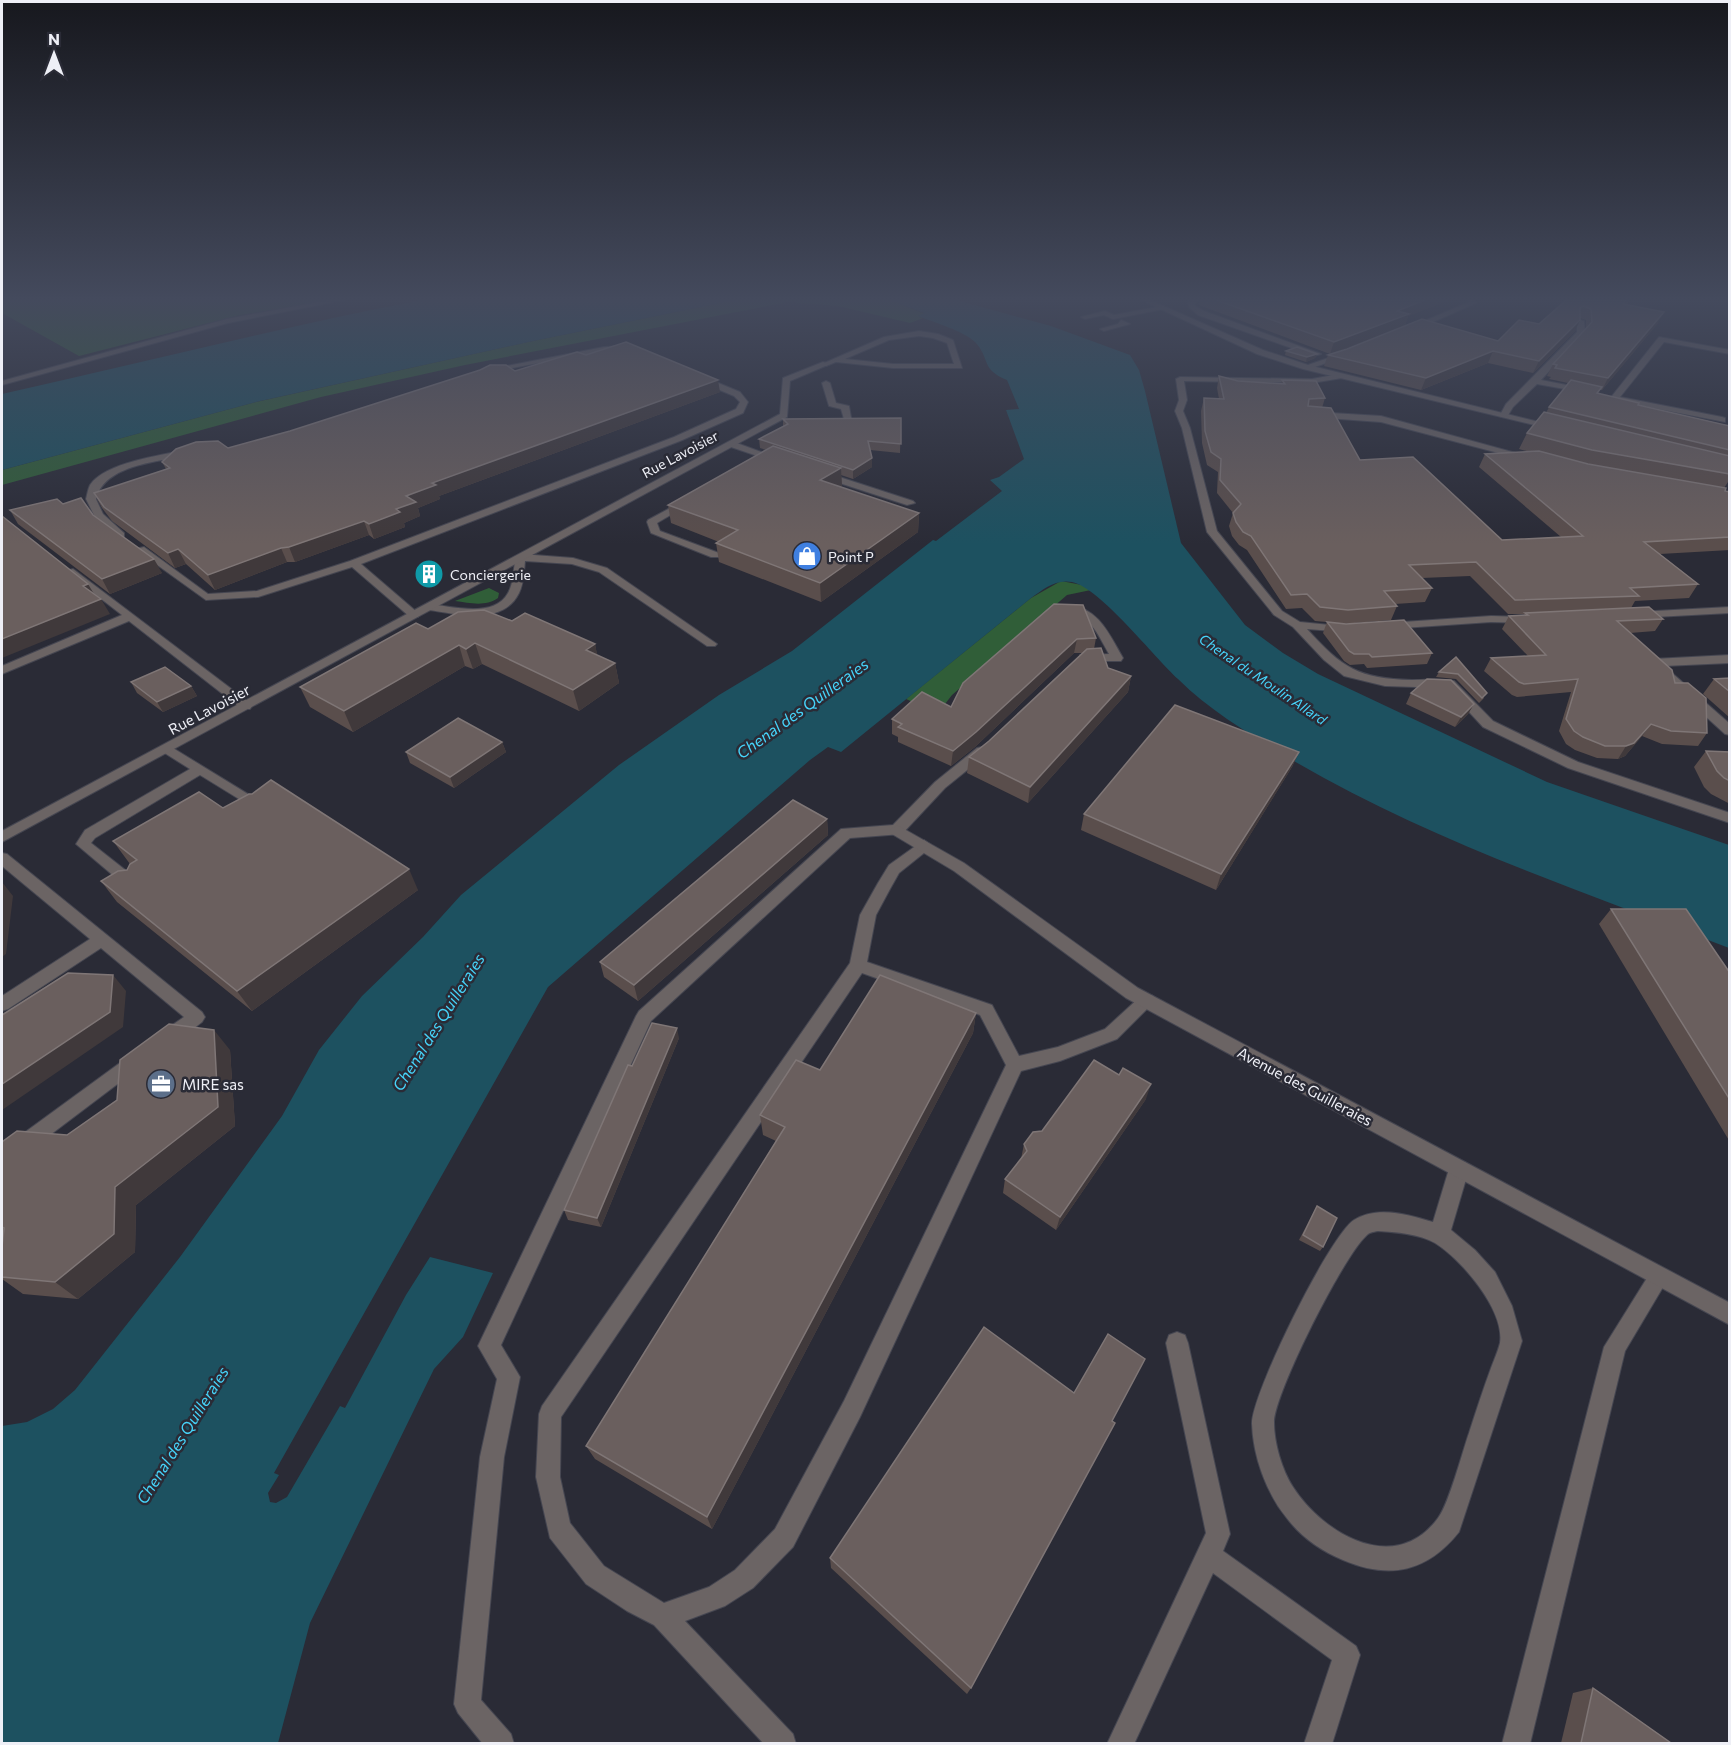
<svg xmlns="http://www.w3.org/2000/svg" width="1731" height="1745" font-family="Commissioner,sans-serif">
<rect width="100%" height="100%" fill="#2a2b36"/>
<!-- green -->
<g fill="#305e38">
<path d="M2,300H332L240,315L79,356L2,313Z"/>
<path d="M735,300H890L925,314L919,317L923,318L910,323L838,306L788,302L465,365L321,397L2,485V470L256,402L533,341Z"/>
<path d="M1061,581L1082,585L1091,590L1067,595L952,695L938,713L906,699L1031,598Z"/>
<path d="M489,588L499,593L498,598C485,607 470,603 455,601Z"/>
</g>
<!-- water -->
<g fill="#1d5160">
<path d="M422,300H735L533,341L260,401L2,470V394C142,363 281,327 422,300Z"/>
<path d="M890,300H956L1051,326L1130,355L1139,370L1145,391L1181,543L1245,625L1283,653L1318,674L1547,782L1729,845V948C1555,881 1383,825 1227,719C1210,707 1193,694 1178,679C1155,658 1099,587 1072,582C1055,579 1044,589 1031,598L841,752L828,747L810,760L548,987L274,1473L279,1475L268,1493L270,1502L276,1503L287,1497L340,1406L345,1408L406,1295L430,1257L493,1273L463,1337L434,1369L310,1623L278,1743L2,1744V1426L27,1422L53,1409L75,1390L180,1257L282,1116L319,1050L362,996L423,937L461,895L619,765L719,695L792,651L933,540L936,541L1002,491L990,480L999,477L1024,459L1006,410L1019,409L1007,380C980,369 991,359 975,342C964,331 933,322 918,316L924,313Z"/>
</g>
<g fill="none" stroke-linecap="round" stroke-linejoin="round">
<!-- service casing -->
<g stroke="#454651" stroke-width="2">
<g id="service">
<path d="M1190,300H1200L1195,303V306L1204,311L1321,354L1314,356L1198,315L1189,307L1188,302Z"/>
<path d="M1469,300H1475L1476,303L1415,330L1408,328L1469,302Z"/>
<path d="M1162,306L1164,309L1113,319L1104,315L1085,319L1081,317L1105,311L1114,315Z"/>
<path d="M1577,319L1584,321L1585,332L1541,380L1587,389V393L1537,384L1513,407L1507,417H1501L1500,415L1506,404L1577,332Z"/>
<path d="M1121,320L1130,324L1104,331L1100,329L1118,324Z"/>
<path d="M919,331L938,334L953,340L962,368H893L836,362L826,366L822,364L884,337ZM919,336L933,338L947,343L954,364H893L845,359L889,340Z"/>
<path d="M1659,337L1730,350V354L1664,342L1620,397L1722,417L1725,418V422L1612,400V396Z"/>
<path d="M626,346L630,348L629,350L604,351L490,372L486,370L604,347Z"/>
<path d="M1343,353L1350,355L1309,369L1302,367Z"/>
<path d="M1339,374L1343,376L1342,378L1312,383L1184,381L1187,400L1183,411L1190,428L1217,531L1282,611L1300,622L1350,627L1352,629L1346,632L1307,629C1342,668 1359,679 1412,680C1426,680 1441,678 1454,681L1493,721L1578,762L1730,813V823L1568,768L1483,727L1447,688L1385,686L1344,676L1324,660L1293,627L1274,615L1207,532L1182,428L1175,411L1179,400L1176,379L1180,377L1312,379Z"/>
<path d="M698,377H704L740,392L748,402L743,413L680,441L361,564L418,613V617H410L352,567L258,597L206,600L135,549L144,547L208,594L257,591L350,561L674,437L736,409L740,402L734,396L698,381Z"/>
<path d="M826,381L830,383L836,403L849,406L852,423L834,425L830,422L844,419L841,409L829,406L822,383Z"/>
<path d="M1315,412L1381,416L1534,458L1529,461L1381,422L1312,417V413Z"/>
<path d="M728,442H734L783,460L775,462L728,446Z"/>
<path d="M186,450L191,453L189,455C159,462 105,464 96,499L103,514L124,533V537H116L95,517L86,499C87,495 88,489 90,485C104,463 161,455 186,450Z"/>
<path d="M824,472L913,501L915,503L907,505L821,477L819,475Z"/>
<path d="M683,501L691,503L657,523L660,531L719,553V557H711L651,533L647,522L648,520Z"/>
<path d="M521,554L573,558L607,568L717,644L715,646H707L599,572L572,564L525,561C524,571 524,583 519,593C503,626 457,614 429,610L423,607L429,604C451,606 494,619 508,593C514,583 513,569 516,557Z"/>
<path d="M73,569L250,703L252,706L250,709H242L129,621L2,674V666L122,615L69,574V570Z"/>
<path d="M1068,605C1099,608 1109,634 1123,658L1121,661H1080V655L1109,654C1096,631 1091,616 1064,610V606Z"/>
<path d="M1730,607V613L1636,618L1630,615L1636,612Z"/>
<path d="M1491,616L1526,617L1532,620L1526,623L1491,622L1388,629L1382,626L1388,623Z"/>
<path d="M1730,655V663L1664,666L1730,724V735L1725,734L1647,663L1653,659Z"/>
<path d="M168,745L269,807L267,810H257L200,775L95,838L91,843L138,880L141,884L138,888H128L76,844L85,830L190,769L163,752L161,749Z"/>
<path d="M982,747L987,748L989,751L987,754L945,788L902,834L850,838L651,1021L501,1345L520,1377L504,1457L481,1700L511,1734L514,1744H483L458,1713L454,1704L480,1457L497,1379L478,1346L636,1016L639,1011L841,829L893,825L935,782L977,748Z"/>
<path d="M924,840L931,845L929,849L899,873L890,889L876,915L867,962L992,1005L1019,1056L1058,1047L1105,1029L1141,996L1147,994L1153,996L1155,1001L1117,1039L1060,1061L1021,1071L860,1417L793,1547L753,1588L725,1606L685,1621L793,1734L796,1744H764L654,1625L627,1611L586,1584L550,1538L536,1477L539,1414L542,1406L850,963L860,915L878,883L889,865ZM862,973L980,1015L1006,1065L844,1401L775,1529L735,1570L709,1587L664,1603L604,1566L570,1523L560,1477L561,1417Z"/>
<path d="M2,853L7,854L202,1012L205,1017L202,1022C191,1030 176,1047 162,1042L159,1037L162,1032L184,1017L101,948L8,1009L2,1011V996L90,939L2,866Z"/>
<path d="M134,1055L140,1057L143,1062L140,1067L9,1166L2,1169V1149L128,1057Z"/>
<path d="M1459,1160L1466,1163L1469,1169L1451,1230L1475,1250L1495,1272L1512,1306L1522,1341L1459,1532C1427,1572 1390,1580 1343,1560C1321,1551 1300,1536 1286,1517C1266,1492 1253,1456 1252,1424C1251,1395 1330,1235 1354,1220C1378,1205 1409,1215 1433,1222L1449,1169L1452,1163ZM1378,1231C1395,1232 1420,1234 1435,1243C1461,1259 1505,1310 1500,1343C1498,1351 1494,1360 1491,1368C1483,1390 1476,1411 1469,1433C1462,1453 1449,1504 1438,1518C1396,1576 1324,1535 1293,1487C1282,1470 1274,1443 1274,1422C1275,1392 1343,1257 1366,1236C1369,1232 1373,1232 1378,1231Z"/>
<path d="M1659,1267L1666,1270L1669,1277L1625,1351L1530,1744H1502L1604,1347L1652,1270Z"/>
<path d="M1177,1332L1185,1335L1188,1343L1230,1534L1223,1551L1356,1646L1360,1655L1332,1744H1304L1332,1660L1213,1573L1134,1744H1107L1206,1533L1166,1343L1169,1335Z"/>
</g>
</g>
<!-- minor casing -->
<g stroke="#454651" stroke-width="2">
<g id="minor">
<path d="M329,300H344L228,323L2,385V381L227,319Z"/>
<path d="M1141,300H1150L1263,350L1308,365L1559,427L1555,430L1303,369L1257,354Z"/>
<path d="M823,362L830,364L790,381L787,417L2,842V831L780,414L783,378Z"/>
<path d="M897,825L964,863L1138,988L1730,1303V1325L1126,998L954,871L892,834L890,830Z"/>
</g>
</g>
<!-- service -->
<use href="#service" fill="#6b6464" fill-rule="evenodd"/>
<!-- minor -->
<use href="#minor" fill="#6b6464" fill-rule="evenodd"/>
</g>
<!-- wall -->
<g fill="#5a4e4c">
<path d="M1200,300H1449L1408,316L1405,326L1330,354L1199,305Z"/>
<path d="M1568,300H1630L1627,304L1658,323L1602,390H1600L1598,394L1638,405L1730,426V479L1724,488L1725,491L1730,492V550L1660,554L1698,584L1689,598L1635,601L1631,608L1663,619L1655,631L1630,633L1675,683L1707,733L1698,746L1662,744L1642,736L1625,756L1618,759L1597,758L1575,750L1566,744L1559,731L1571,692L1517,697L1512,695L1484,671L1491,658L1528,656L1502,629L1509,616H1523L1525,614H1508L1470,576L1422,578L1432,588L1425,602L1395,604L1397,606L1391,620L1342,624L1432,653L1427,664L1367,668L1364,664L1350,665L1344,661L1323,633L1327,622L1338,623L1315,621L1302,608L1286,609L1247,550L1239,545L1232,536L1229,526L1233,513L1217,493L1218,472L1207,465L1202,443L1201,411L1204,398L1219,399L1217,388L1219,376L1238,381L1281,384L1282,380L1325,398L1322,408L1360,460L1502,540L1561,537L1479,467L1485,454L1530,452L1519,449L1527,433L1546,413L1549,407L1568,383L1549,379L1551,377L1547,376L1553,364L1586,328V320L1580,318V320L1575,331L1533,373L1488,363L1421,390L1324,366L1328,355L1498,341L1539,324Z"/>
<path d="M1286,351L1317,354L1315,358L1306,362L1285,355Z"/>
<path d="M586,355L720,392L439,496L440,499L418,508L420,516L404,523L405,527L374,539L369,535L295,562H287L215,590L186,564L175,568L112,521L102,508L94,493L166,469L162,462L228,448L515,371Z"/>
<path d="M901,418L900,453L870,450L872,467L853,479L841,475L842,486L840,487L919,513L918,532L821,602L719,562L716,543L719,542L671,523L668,505L766,450L760,448L759,439L783,426V419Z"/>
<path d="M10,510L93,515L162,573L110,594L18,524Z"/>
<path d="M1054,604L1096,638L1094,649L1108,668L1131,676L1128,692L1028,803L967,773L969,757L989,741L1082,653H1074L975,747L951,766L898,742V737L892,734V719L951,707Z"/>
<path d="M512,621L595,644L597,655L615,663L619,683L579,711L482,664L473,669L465,666L353,732L310,707L300,687L428,629Z"/>
<path d="M1456,657L1484,698L1479,703L1456,679L1436,677L1439,672Z"/>
<path d="M1730,678V718L1703,694L1714,679Z"/>
<path d="M131,682L191,686L197,696L163,712L137,693Z"/>
<path d="M1411,693L1474,704L1468,714L1455,727L1406,704Z"/>
<path d="M502,742L506,752L454,788L410,763L406,752Z"/>
<path d="M1706,751L1730,752V804L1711,794L1704,787L1694,767Z"/>
<path d="M1299,752L1292,767L1216,890L1081,830L1084,814Z"/>
<path d="M223,808L418,890L252,1011L117,902L101,881L127,870L130,864L113,841Z"/>
<path d="M827,819L828,835L638,1001L604,977L600,962Z"/>
<path d="M1611,909L1730,973V1142L1599,924Z"/>
<path d="M976,1013L973,1033L712,1529L595,1459L586,1446L776,1141L763,1135L760,1115L820,1070Z"/>
<path d="M679,1038L601,1227L568,1220L564,1210L632,1066Z"/>
<path d="M230,1050L235,1126L136,1205L135,1252L78,1299L23,1294L2,1279V1142L67,1135Z"/>
<path d="M1146,1099L1056,1230L1003,1193L1005,1179L1021,1159L1024,1144L1042,1131Z"/>
<path d="M1317,1206L1323,1247L1320,1251L1299,1240Z"/>
<path d="M830,1558L971,1688L967,1694L831,1568Z"/>
<path d="M1593,1688L1671,1743H1561L1573,1693Z"/>
</g>
<!-- shaded-wall -->
<g fill="#40393b">
<path d="M1425,300H1449L1408,316L1405,326L1330,354L1334,342L1397,311Z"/>
<path d="M1664,312L1658,323L1602,390L1608,378Z"/>
<path d="M1580,320L1575,331L1533,373L1539,361Z"/>
<path d="M1493,351L1488,363L1421,390L1426,378Z"/>
<path d="M1317,354L1315,358L1306,362L1307,357Z"/>
<path d="M718,380L720,392L439,496L440,499L418,508L420,516L404,523L405,527L374,539L369,524L396,509L406,496L432,483Z"/>
<path d="M872,458V467L853,479V470Z"/>
<path d="M841,468L842,486L821,499L820,480Z"/>
<path d="M919,513L918,532L821,602L820,583Z"/>
<path d="M364,521L369,535L295,562L289,547Z"/>
<path d="M281,548L287,562L215,590L208,575Z"/>
<path d="M178,549L186,564L175,568L168,553Z"/>
<path d="M154,559L162,573L110,594L102,579Z"/>
<path d="M88,584L97,599L83,586Z"/>
<path d="M101,599L110,614L2,658V639Z"/>
<path d="M1077,639L1074,653L975,747L951,766L953,751Z"/>
<path d="M475,643L482,664L473,669L466,649Z"/>
<path d="M595,644L599,664L586,650Z"/>
<path d="M459,645L465,666L353,732L344,711Z"/>
<path d="M615,663L619,683L579,711L573,690Z"/>
<path d="M1131,676L1128,692L1028,803L1030,787Z"/>
<path d="M191,686L197,696L163,712L157,702Z"/>
<path d="M1474,704L1468,714L1455,727L1461,717Z"/>
<path d="M1651,724L1642,736L1625,756L1618,759L1626,746Z"/>
<path d="M502,742L506,752L454,788L450,777Z"/>
<path d="M1299,752L1292,767L1216,890L1221,874Z"/>
<path d="M827,819L828,835L638,1001L634,985Z"/>
<path d="M409,869L418,890L252,1011L237,991Z"/>
<path d="M2,882L13,896L6,954L2,957Z"/>
<path d="M113,975L126,991L123,1027L2,1110V1084Z"/>
<path d="M976,1013L973,1033L712,1529L707,1517Z"/>
<path d="M677,1028L679,1038L601,1227L597,1218Z"/>
<path d="M214,1030L230,1050L235,1126L136,1205L135,1252L78,1299L55,1282Z"/>
<path d="M1151,1084L1146,1099L1056,1230L1060,1217Z"/>
</g>
<!-- building -->
<g fill="#6a5f5e" stroke="#7f7676" stroke-width="1.5">
<path d="M1216,300H1425L1397,311L1409,314L1334,342Z"/>
<path d="M1568,300H1626L1623,304L1664,312L1608,378L1555,368L1557,365L1553,364L1592,322L1591,309L1583,306L1580,308V320L1539,361L1493,351L1426,378L1328,355L1347,349L1422,319L1498,341L1519,320L1539,324L1564,302Z"/>
<path d="M626,342L718,380L432,483L436,485L406,496L416,502L396,509L400,512L369,524L364,521L289,547L281,548L208,575L178,549L168,553L104,507L94,493L170,468L162,462L176,449L196,442L218,441L228,448L290,431L480,370L490,365H506L515,371L577,352L586,355Z"/>
<path d="M1297,347L1317,354L1307,357L1286,351Z"/>
<path d="M1219,376L1238,381L1285,384L1282,380L1316,381L1325,398L1309,399L1308,406L1331,408L1360,460L1413,457L1502,540L1583,536L1485,454L1539,451L1588,464L1726,488L1725,491L1730,492V537L1644,542L1698,584L1630,588L1639,596L1515,600L1476,562L1409,565L1432,588L1384,591L1397,606L1348,610L1320,607L1307,594L1291,595L1251,536L1243,532L1236,522L1233,513L1241,504L1220,480L1221,459L1211,452L1205,431L1204,398L1224,399Z"/>
<path d="M1571,380L1602,387L1597,393L1639,403L1638,405L1730,426V450L1549,407Z"/>
<path d="M1544,412L1730,456V474L1592,450L1527,433Z"/>
<path d="M901,418V444L868,441L872,458L853,470L759,439L788,424L783,419Z"/>
<path d="M773,446L841,468L820,480L919,513L820,583L716,543L738,530L668,505Z"/>
<path d="M81,498L93,515L154,559L102,579L10,510L57,499L63,504Z"/>
<path d="M2,516L88,584L83,586L101,599L2,639Z"/>
<path d="M1054,604L1083,605L1096,638L1077,639L976,732L953,751L898,727L902,724L892,719L922,692L951,707L963,683Z"/>
<path d="M1649,607L1663,619L1617,621L1672,670L1675,683H1688L1706,698L1707,733L1671,731L1651,724L1634,743L1626,746H1605L1583,737L1574,731L1566,719L1578,679L1524,684L1519,682L1491,658L1546,655L1509,616L1528,615L1525,613Z"/>
<path d="M484,610L512,621L525,613L595,644L586,650L615,663L573,690L475,643L466,649L459,645L344,711L300,687L416,623L428,629L458,612Z"/>
<path d="M1404,620L1432,653L1372,657L1369,654H1354L1349,651L1327,622L1346,624Z"/>
<path d="M1101,648L1108,668L1131,676L1030,787L969,757L989,741L1087,649Z"/>
<path d="M1456,657L1487,693L1482,698L1458,674L1439,672Z"/>
<path d="M165,667L191,686L157,702L131,682Z"/>
<path d="M1730,678V692L1714,679Z"/>
<path d="M1427,679L1451,680L1474,704L1461,717L1411,693Z"/>
<path d="M1175,705L1299,752L1221,874L1084,814Z"/>
<path d="M458,718L502,742L450,777L406,752Z"/>
<path d="M1706,751L1730,752V781L1724,778L1717,771Z"/>
<path d="M271,780L409,869L237,991L101,881L118,871L127,870L130,864L137,860L113,841L199,792L223,808L249,794H252Z"/>
<path d="M793,800L827,819L634,985L600,962Z"/>
<path d="M1611,909H1686L1730,973V1100Z"/>
<path d="M68,973L113,975L110,1012L2,1084V1015Z"/>
<path d="M880,975L976,1013L707,1517L586,1446L785,1127L760,1115L796,1060L820,1070Z"/>
<path d="M652,1023L677,1028L597,1218L564,1210L628,1065L632,1066Z"/>
<path d="M169,1024L214,1030L218,1107L115,1187L114,1234L55,1282L2,1277V1247L4,1228L2,1227V1142L17,1131L67,1135L117,1100L120,1060Z"/>
<path d="M1094,1060L1119,1075L1123,1068L1151,1084L1060,1217L1005,1179L1027,1151L1024,1144L1033,1132L1042,1131Z"/>
<path d="M1317,1206L1337,1218L1323,1247L1303,1235Z"/>
<path d="M984,1327L1074,1393L1108,1334L1145,1359L1112,1421L1115,1423L971,1688L830,1558Z"/>
<path d="M1593,1688L1671,1743H1581Z"/>
</g>
<!-- sky -->
<linearGradient id="sky" x2="0" y2="1"><stop stop-color="#17181e"/><stop offset="0.55" stop-color="#444a5d"/><stop offset="1" stop-color="#444a5d" stop-opacity="0"/></linearGradient>
<rect width="1731" height="544" fill="url(#sky)"/>
<!-- icons -->
<defs>
<g id="shop-disc" transform="scale(1.5)"><circle r="9.5" fill="#3f7fe0" stroke="#2a2b36"/><path d="M-5-2.5h2.3a2.7 3.5 0 0 1 5.4 0H5L5.5 6h-11ZM-1.5-2.5h3a1.5 2.3 0 0 0-3 0Z" fill="#fff"/></g>
<g id="building-disc" transform="scale(1.5)"><circle r="9.5" fill="#0f9aa8" stroke="#2a2b36"/><path d="M-4-6H4V6H1V3H-1V6H-4ZM-2.5-4.3h1.7v1.8h-1.7ZM.8-4.3h1.7v1.8H.8ZM-2.5-1h1.7V.8h-1.7ZM.8-1h1.7V.8H.8Z" fill="#fff"/></g>
<g id="office-disc" transform="scale(1.5)"><circle r="9.5" fill="#5c6f8a" stroke="#2a2b36"/><path d="M-6-3h4V-5.5h4V-3h4V5H-6ZM-1-4.5V-3h2v-1.5ZM-6 0V1H6V0Z" fill="#fff"/></g>
</defs>
<g fill-rule="evenodd">
<use href="#shop-disc" x="807" y="556"/>
<use href="#building-disc" x="429" y="574"/>
<use href="#office-disc" x="161" y="1084"/>
</g>
<g text-anchor="middle" dominant-baseline="central" stroke-width="5" stroke-linejoin="round" paint-order="stroke">
<!-- far-street labels -->
<g font-size="14" fill="#eeeff6" stroke="#2a2b36">
<text transform="translate(680 454) rotate(-28)">Rue Lavoisier</text>
</g>
<!-- far-poi labels -->
<g font-size="14" fill="#eeeff6" stroke="#2a2b36" text-anchor="start">
<text x="828" y="556">Point P</text>
<text x="450" y="574">Conciergerie</text>
</g>
<!-- far-water labels -->
<g font-size="14" font-style="italic" fill="#46d4fa" stroke="#2a2b36">
<text transform="translate(1263 679) rotate(34)">Chenal du Moulin Allard</text>
</g>
<!-- street labels -->
<g font-size="15" fill="#eeeff6" stroke="#2a2b36">
<text transform="translate(209 709) rotate(-28)">Rue Lavoisier</text>
<text transform="translate(1305 1086) rotate(28)">Avenue des Guilleraies</text>
</g>
<!-- poi labels -->
<g font-size="15" fill="#eeeff6" stroke="#2a2b36" text-anchor="start">
<text x="182" y="1084">MIRE sas</text>
</g>
<!-- water labels -->
<g font-size="16" font-style="italic" fill="#46d4fa" stroke="#2a2b36">
<text transform="translate(802 708) rotate(-36)">Chenal des Quilleraies</text>
<text transform="translate(438 1022) rotate(-58)">Chenal des Quilleraies</text>
<text transform="translate(182 1435) rotate(-58)">Chenal des Quilleraies</text>
</g>
</g>
<!-- border -->
<rect width="1731" height="1745" fill="none" stroke="#eeeff6" stroke-width="6"/>
<!-- north arrow -->
<g transform="translate(54 54)" stroke="#2a2b36" stroke-width="4.5" paint-order="stroke">
<path d="M0-4.5L10 22L0 15L-10 22Z" fill="#eeeff6"/>
<text y="-9" font-size="16" font-weight="bold" text-anchor="middle" fill="#eeeff6">N</text>
</g>
</svg>
